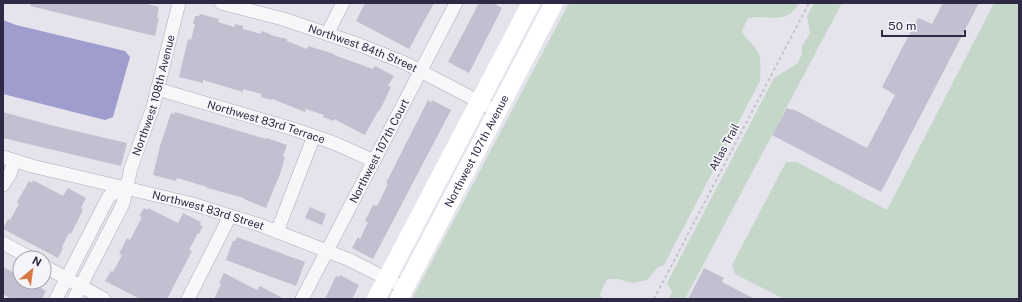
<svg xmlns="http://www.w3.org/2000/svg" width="1022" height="302" font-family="'Public Sans',sans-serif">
<rect width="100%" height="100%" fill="#e5e4ec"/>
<!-- green -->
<g fill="#c4d7c9">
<path d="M569,3H799C787,26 768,14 748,18L742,31C746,40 754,44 758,52C762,60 760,72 760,81L664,265L658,267L647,280L633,283L618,279H607L600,294L602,299H412Z"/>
<path d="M814,3H842L685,299H669L672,291L667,283L774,78L798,63L802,54V46L810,33L807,16Z"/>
<path d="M994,3H1019V299H784L735,274L732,265L786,162H797L887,210Z"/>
</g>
<!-- water -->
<path fill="#9e9dce" d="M3,20L16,25L125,51L130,57L113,117L105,120L3,94Z"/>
<!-- building -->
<g fill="#c2c0d0">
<path d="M31,3H144L159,7L157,18H159L155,36L30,6Z"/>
<path d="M365,3H434L409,49L356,21Z"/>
<path d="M479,3H493L502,8L469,73L448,62Z"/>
<path d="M943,3H979L881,192L772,135L787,108L792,110L793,109L867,148L895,95L882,87L897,58L918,18L932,24Z"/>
<path d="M200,14L219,19L218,22L234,27L235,24L243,26V29L261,34V31L270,34V35L287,39V41L307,49L308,46L325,51L334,54V55L373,69L375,66L394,76L388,86L391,87L383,104L379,111H378L365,135L334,119V121L323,117L324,115L306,109L305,112L272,99L271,100L261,97V94L243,89V92L203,80V83L179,77L188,39L191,40L195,24H193L195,16H199Z"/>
<path d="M428,100L431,102L432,100L451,110L373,259L352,248L358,237L360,239L368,222L365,221L373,205L377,206L388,184L386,183Z"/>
<path d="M3,112L54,126L127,143L121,166L3,138Z"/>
<path d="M175,112L266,139L267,138L287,145L283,156L285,157L280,174L266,208L244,199V198L207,188V187L177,178L176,181L153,175L160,146L171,113L174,114Z"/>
<path d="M33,180L63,196L68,188L86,198L81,208L83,210L71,234L69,233L62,247L63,248L58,258L3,229L8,219L10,220L19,204L17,202L29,181L32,183Z"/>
<path d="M310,207L326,214L322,225L305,218Z"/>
<path d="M144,208L147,210L148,208L178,223L183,213L201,222L200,225L203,226L199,234L198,233L189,250L192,251L167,299H140L105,281L111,271L113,272L122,255L119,254L127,238L130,240L142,217L139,216Z"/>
<path d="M237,237L305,262L296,286L226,260L233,241H235Z"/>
<path d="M3,267L20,276V282H31L46,291L42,299H11L3,294Z"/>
<path d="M704,268L724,278L722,282L755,299H688Z"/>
<path d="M224,273L257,290L260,286L284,299H214L221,284L219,283Z"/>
<path d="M340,275L359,285L352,299H325L336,276L339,277Z"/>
</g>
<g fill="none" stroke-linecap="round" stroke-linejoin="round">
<!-- street casing -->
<g stroke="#aeacba" stroke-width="14">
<g id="street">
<path id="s1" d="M221,3L283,19L360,45L405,63L497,111"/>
<path d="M327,34L343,3"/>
<path id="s2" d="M157,89L290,128L334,143L374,161"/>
<path id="s3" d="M3,157L32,166L189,203L260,225L350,260L405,288"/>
<path d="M3,185L10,174L14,160"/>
<path d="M277,232L314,136"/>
<path d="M3,243L30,258"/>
<path d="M44,266L104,299"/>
<path d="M56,299L109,196L126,187"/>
<path id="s4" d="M74,299L123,204L131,168L153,107L179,3"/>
<path d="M188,299L230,216"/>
<path id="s5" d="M302,299L456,3"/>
</g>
</g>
<!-- path -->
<path stroke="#c3c2cb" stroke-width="2" stroke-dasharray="3 3" stroke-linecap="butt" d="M654,299L809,3"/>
<!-- street -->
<use href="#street" stroke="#f7f7fa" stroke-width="13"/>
<!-- secondary -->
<g stroke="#fff" stroke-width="18">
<path d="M376,299L531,3"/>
<path id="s6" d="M399,299L554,3"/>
</g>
</g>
<g text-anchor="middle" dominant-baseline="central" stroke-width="3.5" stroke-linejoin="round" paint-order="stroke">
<!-- street labels -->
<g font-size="11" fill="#2e2a46" stroke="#f4f4f9">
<text stroke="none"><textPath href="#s1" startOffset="149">Northwest 84th Street</textPath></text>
<text stroke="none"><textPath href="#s4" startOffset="220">Northwest 108th Avenue</textPath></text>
<text stroke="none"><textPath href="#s2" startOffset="114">Northwest 83rd Terrace</textPath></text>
<text transform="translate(724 147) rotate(-62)">Atlas Trail</text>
<text stroke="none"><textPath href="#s5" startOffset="167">Northwest 107th Court</textPath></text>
<text stroke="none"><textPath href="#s6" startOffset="167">Northwest 107th Avenue</textPath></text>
<text stroke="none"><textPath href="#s3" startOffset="212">Northwest 83rd Street</textPath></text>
</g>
</g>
<!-- border -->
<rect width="1022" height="302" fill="none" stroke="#2e2a46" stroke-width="8"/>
<!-- north arrow -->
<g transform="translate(32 270) rotate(29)"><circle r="19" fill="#f4f4f9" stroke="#a5a3b1"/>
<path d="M0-3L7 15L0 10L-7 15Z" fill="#d77943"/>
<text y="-6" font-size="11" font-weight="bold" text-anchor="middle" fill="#2e2a46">N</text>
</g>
<!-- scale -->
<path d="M882 30v6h83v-6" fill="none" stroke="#2e2a46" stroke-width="2"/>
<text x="888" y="30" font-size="12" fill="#2e2a46" stroke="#f4f4f9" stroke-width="3" paint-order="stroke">50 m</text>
</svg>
